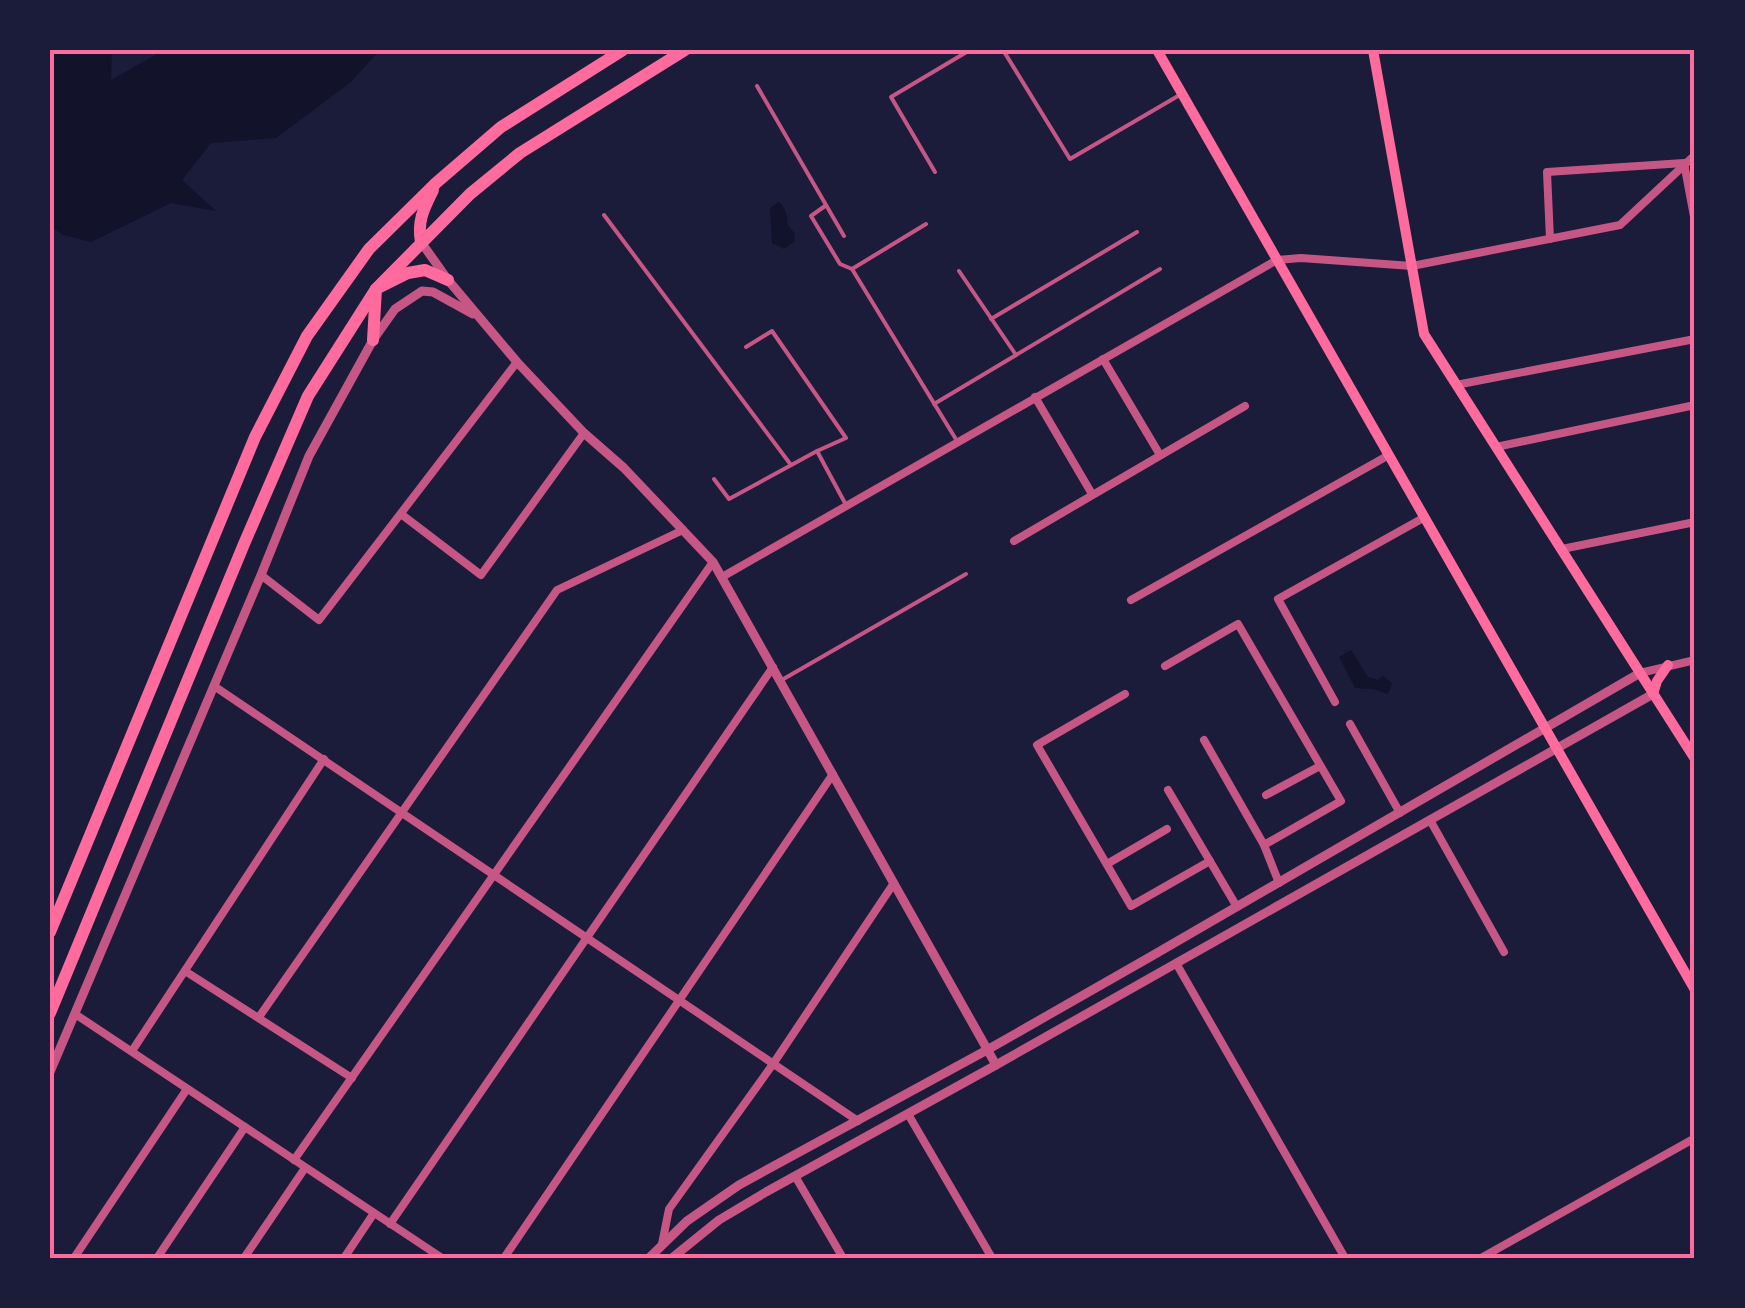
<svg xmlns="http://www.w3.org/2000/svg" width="1745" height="1308" font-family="'DejaVu Sans',sans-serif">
<rect width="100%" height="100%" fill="#1b1b3a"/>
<!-- water -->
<g fill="#12122b">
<path d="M50,50H112L111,80L164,50H380L351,82L276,138L211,143L182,180L216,211L171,203L91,242L63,235L50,226Z"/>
<path d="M779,202C785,208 789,216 787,224L795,234L794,242L784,249L772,243L770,208Z"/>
<path d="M1351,650L1368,677L1378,680L1383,676L1392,683L1388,694L1373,689L1355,688L1339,657Z"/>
</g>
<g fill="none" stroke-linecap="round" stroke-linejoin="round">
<!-- service -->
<g stroke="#c65784" stroke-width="4">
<path d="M1003,50L1070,159L1178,96"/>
<path d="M757,86L844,236"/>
<path d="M935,172L891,97L970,50"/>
<path d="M825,206L811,216L840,264L852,269"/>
<path d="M604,215L791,465"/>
<path d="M926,224L852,269L957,441"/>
<path d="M959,271L1016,355"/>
<path d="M991,319L1137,232"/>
<path d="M746,347L772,331L846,438L817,451"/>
<path d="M934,404L1160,269"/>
<path d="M714,479L729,499L817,451L846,505"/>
<path d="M780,681L966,574"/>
</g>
<!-- minor -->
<g stroke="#c65784" stroke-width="8">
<path d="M1550,239L1547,172L1684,163L1695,222"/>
<path d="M1103,359L1160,455"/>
<path d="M1456,385L1695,339"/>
<path d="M1035,397L1092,494"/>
<path d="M1496,447L1695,405"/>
<path d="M401,514L481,575L584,433"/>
<path d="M1014,541L1245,406"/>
<path d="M1562,549L1695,522"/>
<path d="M261,575L319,620L517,362"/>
<path d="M722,577L1277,260L1301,258L1412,266L1620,225L1695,155"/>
<path d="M1131,600L1389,455"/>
<path d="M1165,666L1238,624L1341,801L1264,845L1204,740"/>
<path d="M1640,673L1695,660"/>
<path d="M214,686L858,1121"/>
<path d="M1125,694L1037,745L1131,906L1210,861"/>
<path d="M1335,702L1278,599L1425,517"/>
<path d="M1350,724L1400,813"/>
<path d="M1168,790L1237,907"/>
<path d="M1266,795L1320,766"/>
<path d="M1430,820L1504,952"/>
<path d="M1264,845L1279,883"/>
<path d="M1107,864L1167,829"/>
<path d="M1176,963L1345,1258"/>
<path d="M185,971L352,1078"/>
<path d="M75,1014L442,1258"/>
<path d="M259,1017L557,590L683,530"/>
<path d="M132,1051L324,759"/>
<path d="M908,1114L992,1258"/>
<path d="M294,1160L713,562"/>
<path d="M795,1176L843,1258"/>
<path d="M390,1224L773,667"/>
<path d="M662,1244L669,1209L773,1064L894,883"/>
<path d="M74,1258L187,1089"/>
<path d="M157,1258L245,1127"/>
<path d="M244,1258L305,1168"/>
<path d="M344,1258L374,1213"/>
<path d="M504,1258L833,774"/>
<path d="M1481,1258L1695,1138"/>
</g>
<!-- tertiary -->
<g stroke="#c65784" stroke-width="9">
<path d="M421,242L448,280L517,362L584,433L624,468L713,562L996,1065"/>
<path d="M50,1072L261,575L309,456L373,340L395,309L422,291L433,292L473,314"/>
<path d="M649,1258L687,1221L739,1185L987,1050L1150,957L1640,673"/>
<path d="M672,1258L719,1220L766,1192L996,1065L1653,694"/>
</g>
<!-- secondary -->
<g stroke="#ff6b9d" stroke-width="10">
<path d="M1157,50C1338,362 1514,678 1695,990"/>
<path d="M1373,50L1424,334L1695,759"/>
<path d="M1653,694L1657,681L1668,665"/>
</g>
<!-- trunk -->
<g stroke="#ff6b9d" stroke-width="12">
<path d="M421,242C417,221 424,208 433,190"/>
<path d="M373,340L376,289L408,273L425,270L448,280"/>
<path d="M50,932L255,437L307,336L369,249L436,183L501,127L623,50"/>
<path d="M50,1013L244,544L308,396L376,289L470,194L520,153L685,50"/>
</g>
</g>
<!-- border -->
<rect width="1745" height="1308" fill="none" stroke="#1b1b3a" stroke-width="105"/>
<rect x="52" y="52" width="1640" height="1204" fill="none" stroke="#ff6b9d" stroke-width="4"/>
</svg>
